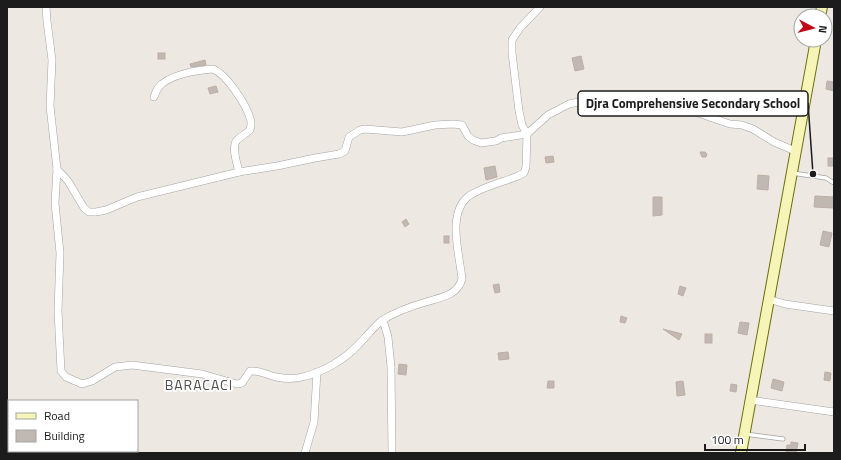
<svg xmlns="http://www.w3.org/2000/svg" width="841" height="460" font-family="'Titillium Web',sans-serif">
<rect width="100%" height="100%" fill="#ede9e2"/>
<!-- building -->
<g fill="#c1b8b2" stroke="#beaea5">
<rect x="158" y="53" width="7" height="6"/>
<path d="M581,56L584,69L575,71L572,58Z"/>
<path d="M205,60L206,65L191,67L190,64Z"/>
<path d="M827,81L834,82V91L826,89Z"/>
<path d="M216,86L218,92L210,94L208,88Z"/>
<path d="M700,152H705L707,154L706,157H702Z"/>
<path d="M553,156L554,162L546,163L545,157Z"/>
<rect x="828" y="158" width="6" height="8"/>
<path d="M495,166L497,177L486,180L484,168Z"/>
<path d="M758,175L769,176L768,190L757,189Z"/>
<path d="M815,196L834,197V208L814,207Z"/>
<path d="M653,197H662V215L653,216Z"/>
<path d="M406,219L409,224L405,227L402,222Z"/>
<path d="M823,231L832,233L829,247L820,245Z"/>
<rect x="444" y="236" width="5" height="7"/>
<path d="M499,284L500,292L495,293L493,285Z"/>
<path d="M680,286L686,288L683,296L678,294Z"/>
<path d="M621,316L627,318L625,323L620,322Z"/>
<path d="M740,322L749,323L747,335L738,333Z"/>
<path d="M663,329L682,334L679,340Z"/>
<rect x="705" y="334" width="7" height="9"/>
<path d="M508,352L509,359L499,360L498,353Z"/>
<path d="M399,364L407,365L406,375L398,374Z"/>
<path d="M825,372L831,373L830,381L824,380Z"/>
<path d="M773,379L784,382L782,391L771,388Z"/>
<path d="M548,381H554V388H547Z"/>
<path d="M683,381L685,395L677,396L676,382Z"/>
<path d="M731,384L737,385L736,392L730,391Z"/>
<path d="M791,442L798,443L796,453L786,452L787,445H791Z"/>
</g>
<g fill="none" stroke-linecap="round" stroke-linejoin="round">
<!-- lane casing -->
<g stroke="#a3a3a3" stroke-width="5">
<g id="lane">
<path d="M792,173L826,178L834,183"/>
<path d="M745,434L783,439"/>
</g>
</g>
<!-- street casing -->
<g stroke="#a3a3a3" stroke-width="8">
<g id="street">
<path d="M46,7L47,21L52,60L50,106L57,169L55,203L60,253L58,311L61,371L66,377L82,384L92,381L115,367L132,365L202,374L237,384L242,383L250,371C260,370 267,375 276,377C286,379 297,379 306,376C325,371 345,359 358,345C366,337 372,329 381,321C393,313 412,306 426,302C441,297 457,296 462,279C460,256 446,213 469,196C482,187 503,182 518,176L524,173L526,167L527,134L522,125L519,111L512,53V40L520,28L540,7"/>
<path d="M154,97C155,94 156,91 158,88C167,75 197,70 213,69C226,74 246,104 250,118C252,122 251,126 250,130C246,134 241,136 237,140C231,147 237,163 239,172"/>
<path d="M57,169L68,181L84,208L89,212H96L106,210L137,197L239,172L277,166L315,158L339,154L345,151L349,137L360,130L365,129L402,132L435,125L453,124L462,125L468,136L473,140L481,143L496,141L501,138L527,134L548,115L569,104L608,96H613L649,107L695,112L730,124L742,125L753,129L774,142L795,151"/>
<path d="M768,299L785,304L834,311"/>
<path d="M383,320L388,337L391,367L392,453"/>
<path d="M750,400L834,412"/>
<path d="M305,453L314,422L317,372"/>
</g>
</g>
<!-- secondary casing -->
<g stroke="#696d09" stroke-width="12">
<g id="secondary">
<path d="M820,16L822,7"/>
<path d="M741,453L816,40"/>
</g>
</g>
<!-- lane -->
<use href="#lane" stroke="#fff" stroke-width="3.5"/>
<!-- street -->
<use href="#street" stroke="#fff" stroke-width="7"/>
<!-- secondary -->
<use href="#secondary" stroke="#f6f5b7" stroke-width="10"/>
</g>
<g text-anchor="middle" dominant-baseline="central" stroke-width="3.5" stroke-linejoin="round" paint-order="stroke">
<!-- quarter labels -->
<g font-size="14" letter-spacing="1" fill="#4f4f4f" stroke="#fff">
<text x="199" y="384">BARACACI</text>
</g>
</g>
<!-- callouts -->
<path fill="none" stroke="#1c1c1c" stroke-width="1.5" d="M813 174L808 103"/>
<circle fill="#1c1c1c" stroke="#fff" stroke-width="1.5" cx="813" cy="174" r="4"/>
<rect fill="#fff" stroke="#1c1c1c" stroke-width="1.5" x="578" y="91" width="230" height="25" rx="4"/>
<g font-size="13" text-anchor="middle" font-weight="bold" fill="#1c1c1c">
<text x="693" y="108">Djra Comprehensive Secondary School</text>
</g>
<!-- border -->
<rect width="841" height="460" fill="none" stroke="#1c1c1c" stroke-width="16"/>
<!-- legend -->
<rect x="8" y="400" width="130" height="52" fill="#ffffff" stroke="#a4a4a4"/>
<rect x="16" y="413" width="20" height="6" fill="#f6f5b7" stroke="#a4a4a4"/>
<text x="44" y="420" font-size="12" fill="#1c1c1c">Road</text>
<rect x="16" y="430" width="20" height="12" fill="#c1b8b2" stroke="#a4a4a4"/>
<text x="44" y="440" font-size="12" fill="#1c1c1c">Building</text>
<!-- north arrow -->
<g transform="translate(813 28) rotate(97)"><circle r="19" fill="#ffffff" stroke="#a4a4a4"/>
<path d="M0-3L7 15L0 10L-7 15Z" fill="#c00916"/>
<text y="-6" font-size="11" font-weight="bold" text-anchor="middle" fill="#1c1c1c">N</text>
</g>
<!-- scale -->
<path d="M705 444v6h100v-6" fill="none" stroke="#1c1c1c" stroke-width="2"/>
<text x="711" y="444" font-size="12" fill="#1c1c1c" stroke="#ffffff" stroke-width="3" paint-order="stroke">100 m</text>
</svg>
